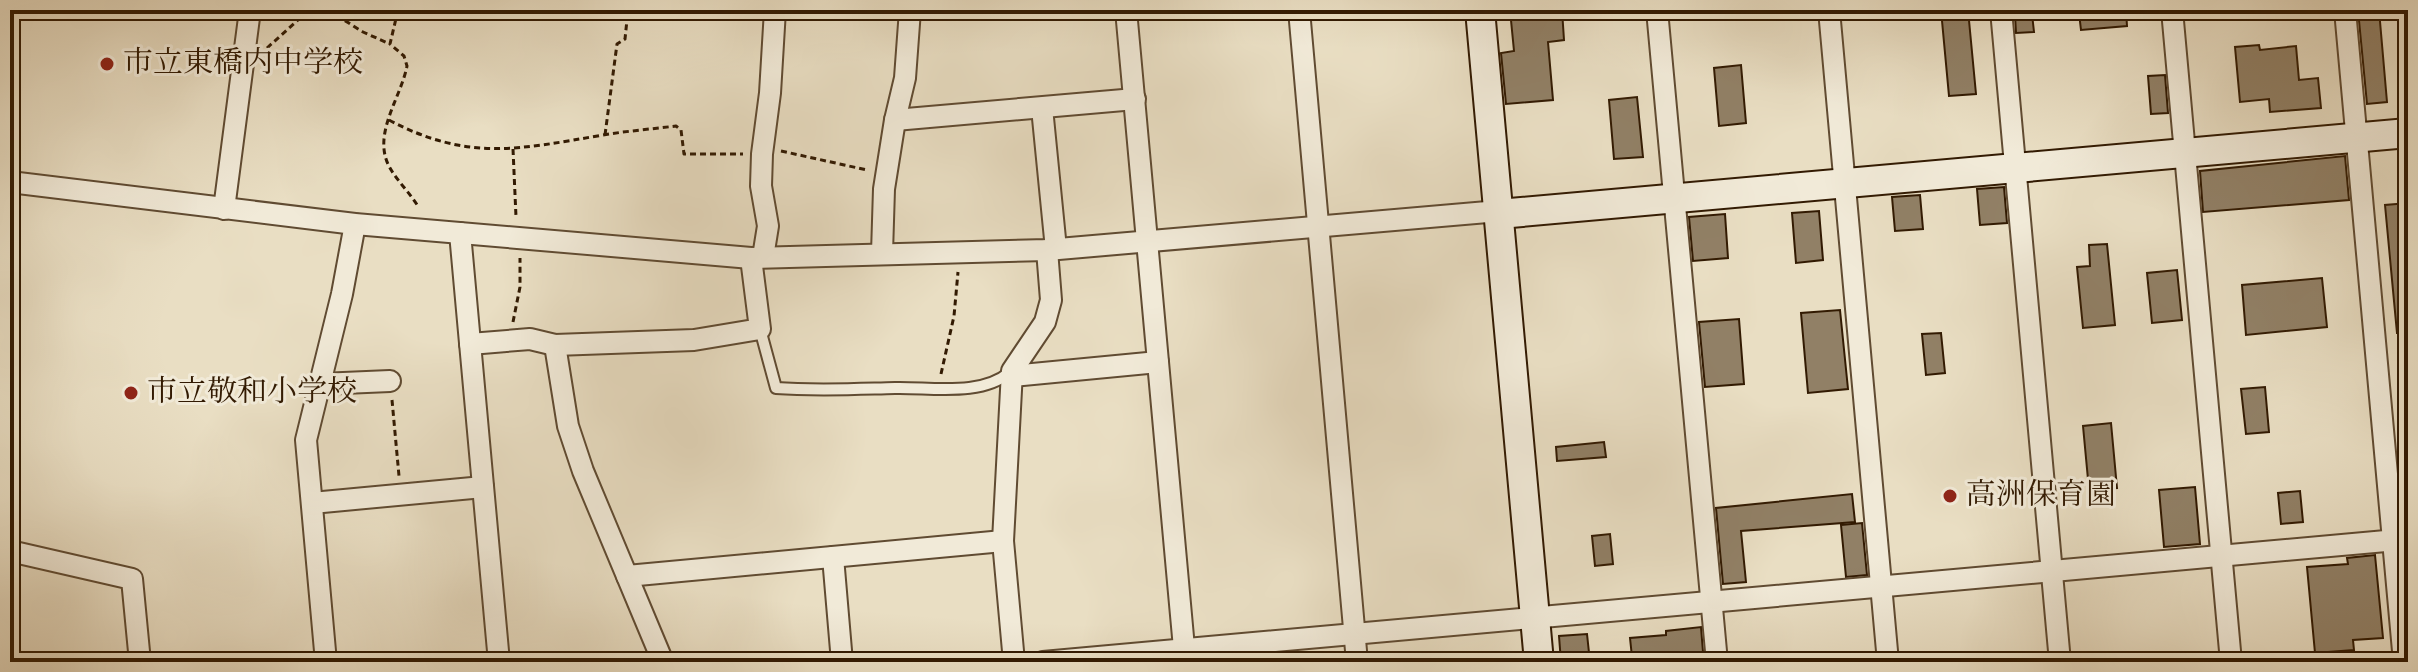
<svg xmlns="http://www.w3.org/2000/svg" width="2418" height="672" font-family="'Sorts Mill Goudy','Noto Serif JP',serif">
<rect width="100%" height="100%" fill="#e9dec3"/>
<filter id="stains"><feTurbulence type="fractalNoise" baseFrequency=".0025" numOctaves="4"/><feColorMatrix values="0 0 0 0 .2 0 0 0 0 .09 0 0 0 0 .02 0 0 0 .5 -.17"/></filter>
<radialGradient id="worn" r=".72"><stop offset=".6" stop-color="#630" stop-opacity="0"/><stop offset="1" stop-color="#630" stop-opacity=".3"/></radialGradient>
<!-- building -->
<g fill="#918066" stroke="#321a02" stroke-width="2">
<path d="M1510,10H1562L1564,40L1548,42L1553,100L1506,104L1501,53L1514,51Z"/>
<path d="M1941,10H1968L1976,94L1949,96Z"/>
<path d="M2126,10L2127,26L2081,30L2079,13Z"/>
<path d="M2358,10H2379L2387,102L2367,104Z"/>
<path d="M2032,14L2034,32L2016,33L2015,15Z"/>
<path d="M2259,45L2260,50L2296,46L2299,80L2318,78L2321,108L2270,112L2269,99L2240,102L2235,47Z"/>
<path d="M1741,65L1746,123L1719,126L1714,68Z"/>
<path d="M2165,75L2168,113L2151,114L2148,76Z"/>
<path d="M1637,97L1643,157L1614,159L1609,100Z"/>
<path d="M2345,156L2349,200L2203,212L2200,171Z"/>
<path d="M2004,187L2007,223L1980,225L1977,189Z"/>
<path d="M1920,195L1923,229L1895,231L1892,197Z"/>
<path d="M2408,203V333H2397L2385,205Z"/>
<path d="M1819,211L1823,260L1796,263L1792,213Z"/>
<path d="M1725,214L1728,258L1693,261L1689,217Z"/>
<path d="M2107,244L2115,325L2083,328L2077,267L2090,266L2089,245Z"/>
<path d="M2177,270L2182,320L2152,323L2147,273Z"/>
<path d="M2322,278L2327,327L2246,335L2242,285Z"/>
<path d="M1840,310L1848,389L1808,393L1801,313Z"/>
<path d="M1739,319L1744,384L1705,387L1699,322Z"/>
<path d="M1941,333L1945,373L1926,375L1922,334Z"/>
<path d="M2265,387L2269,432L2246,434L2241,389Z"/>
<path d="M2111,423L2117,488L2089,490L2083,426Z"/>
<path d="M1604,442L1606,457L1557,461L1556,447Z"/>
<path d="M2195,487L2200,544L2164,547L2159,490Z"/>
<path d="M2300,491L2303,522L2281,524L2278,493Z"/>
<path d="M1852,494L1855,522L1741,531L1746,582L1723,584L1716,508Z"/>
<path d="M1862,523L1867,575L1846,577L1841,525Z"/>
<path d="M1610,534L1613,564L1595,566L1592,536Z"/>
<path d="M2375,555L2383,638L2353,640L2354,650L2315,653L2307,567L2348,564L2347,558Z"/>
<path d="M1701,627L1703,652L1632,657L1630,638L1666,635V631Z"/>
<path d="M1587,634L1590,662H1561L1559,636Z"/>
</g>
<g fill="none" stroke-linecap="round" stroke-linejoin="round">
<!-- lane casing -->
<g stroke="#604b32" stroke-width="14">
<path id="lane" d="M760,329L776,388C816,391 855,389 895,388C931,387 981,397 1010,372"/>
</g>
<!-- street casing -->
<g stroke="#604b32" stroke-width="24">
<g id="street">
<path d="M1126,10L1185,659"/>
<path d="M1299,10L1357,662"/>
<path d="M1657,10L1717,662"/>
<path d="M1829,10L1888,662"/>
<path d="M2001,10L2060,662"/>
<path d="M2172,10L2231,662"/>
<path d="M2345,10L2404,662"/>
<path d="M1042,108L1056,249"/>
<path d="M895,120L1135,99"/>
<path d="M10,182L355,224L751,258L1047,250L1499,211"/>
<path d="M224,209L250,10"/>
<path d="M460,233L499,662"/>
<path d="M882,253L884,189L895,120L905,78L910,10"/>
<path d="M763,257L768,226L761,186L762,154L770,93L775,10"/>
<path d="M470,344L530,339L555,345L694,340L760,329L751,258"/>
<path d="M555,345L568,426L583,471L663,662"/>
<path d="M1012,376L1158,362"/>
<path d="M320,384L390,381"/>
<path d="M312,503L483,487"/>
<path d="M10,551L132,579L140,662"/>
<path d="M833,557L842,662"/>
<path d="M627,576L1003,541"/>
<path d="M326,662L306,440L342,294L355,224"/>
<path d="M1014,662L1003,541L1012,371L1045,322L1051,300L1047,250"/>
<path d="M1043,662L2408,539"/>
</g>
</g>
<!-- secondary casing -->
<g stroke="#321a02" stroke-width="32">
<g id="secondary">
<path d="M1480,10L1539,662"/>
<path d="M1499,214L2408,133"/>
</g>
</g>
<!-- path -->
<g stroke="#321a02" stroke-width="3" stroke-dasharray="6 4" stroke-linecap="butt">
<path d="M328,10L363,32L390,44"/>
<path d="M398,10L390,44L404,56L407,66C401,98 371,135 390,168C398,182 411,194 419,208"/>
<path d="M267,48L309,10"/>
<path d="M389,120C468,162 520,149 603,135C627,131 652,129 676,126L681,130L684,154H743"/>
<path d="M605,135L617,44L625,39L628,10"/>
<path d="M513,149L516,217"/>
<path d="M781,151L867,170"/>
<path d="M513,322L520,287V258"/>
<path d="M941,374L954,316L958,272"/>
<path d="M392,400L399,476"/>
</g>
<!-- lane -->
<use href="#lane" stroke="#f1ead8" stroke-width="10"/>
<!-- street -->
<use href="#street" stroke="#f1ead8" stroke-width="20"/>
<!-- secondary -->
<use href="#secondary" stroke="#f1ead8" stroke-width="28"/>
</g>
<!-- markers -->
<g fill="#8f2418" stroke="#f1ead8" stroke-width="3">
<circle cx="107" cy="64" r="8"/>
<circle cx="131" cy="393" r="8"/>
<circle cx="1950" cy="496" r="8"/>
</g>
<g text-anchor="middle" dominant-baseline="central" stroke-width="6" stroke-linejoin="round" paint-order="stroke">
<!-- poi labels -->
<g font-size="30" fill="#321a02" stroke="#f1ead8" text-anchor="start">
<text x="123" y="64">市立東橋内中学校</text>
<text x="147" y="393">市立敬和小学校</text>
<text x="1966" y="496">高洲保育園</text>
</g>
</g>
<!-- margin -->
<rect width="2418" height="672" fill="none" stroke="#e9dec3" stroke-width="40"/>
<rect x="12" y="12" width="2394" height="648" fill="none" stroke="#321a02" stroke-width="4"/>
<rect x="20" y="20" width="2378" height="632" fill="none" stroke="#321a02" stroke-width="2"/>
<rect width="100%" height="100%" filter="url(#stains)"/>
<rect width="100%" height="100%" fill="url(#worn)"/>
</svg>
